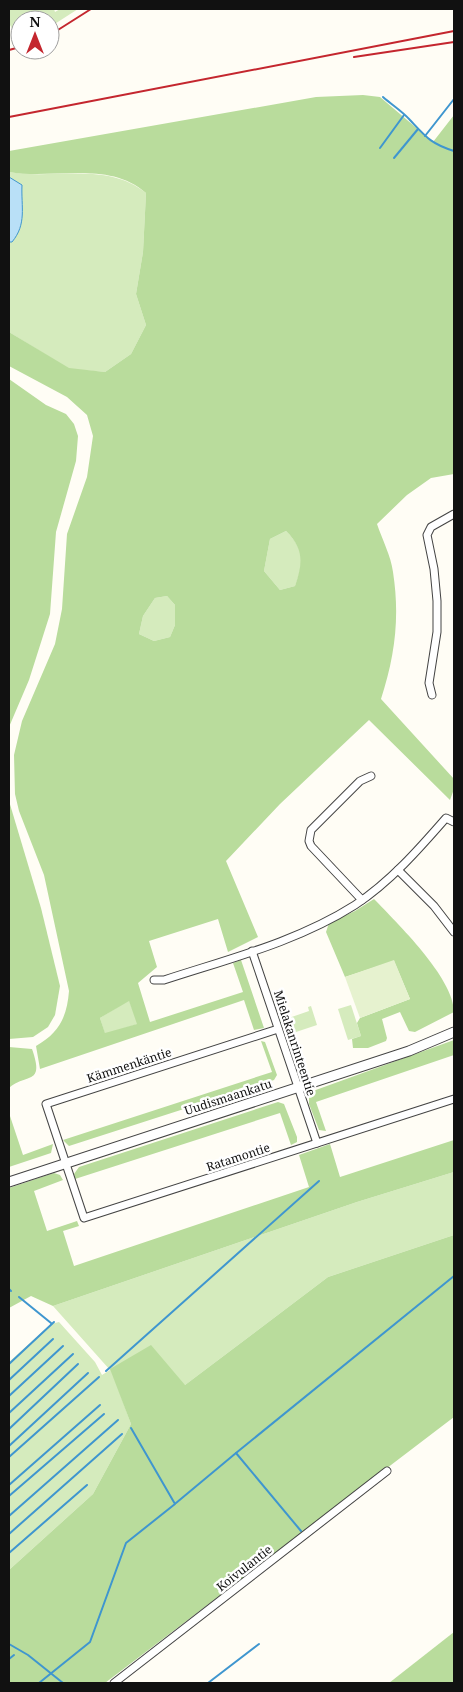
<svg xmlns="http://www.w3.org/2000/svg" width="463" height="1692" font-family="'Noto Serif',serif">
<rect width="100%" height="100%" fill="#fffdf5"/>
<!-- green -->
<g fill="#d5ebbd">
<path d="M9,9H54L55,12L60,9H78L50,27V20H20L18,40L9,23Z"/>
<path d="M9,172C54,180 107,161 146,193L143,252L136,294L146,325L131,354L105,372L69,369L9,332Z"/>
<path d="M286,531C305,550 304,562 295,586L280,590L264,571L270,539Z"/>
<path d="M167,596L175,605V625L170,637L154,641L139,634L143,616L155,598Z"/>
<path d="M129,1000L138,1024L105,1034L100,1018Z"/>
<path d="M351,1005L361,1036L348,1040L338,1009Z"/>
<path d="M311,1006L317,1025L290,1034L284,1031L279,1019L281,1015L283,1020L309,1011L308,1007Z"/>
<path d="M454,1172V1235L328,1277L185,1385L111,1369L131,1424L93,1494L9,1570V1362L51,1324L59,1322L95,1362L102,1375L110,1370L53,1306L357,1202Z"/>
</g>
<!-- forest -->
<g fill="#b9dc9c" fill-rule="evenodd">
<path d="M363,95L380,97L433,142L454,115V474L431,478L407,495L377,524C382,539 391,556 393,572C400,617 395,656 381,699L454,779V789L450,800L369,720L280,804L226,861L258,937L228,952L218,919L149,941L157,967L138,983L150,1022L243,992L233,963L241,960L264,1028L254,1030L244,1000L40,1069L36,1046C59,1033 67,1017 69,991L44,875L19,811L15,794L14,755L22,721L55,644L62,609L67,534L87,477L93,436L87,415L67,397L9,366V332L69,368L105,372L131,354L146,325L136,294L143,252L146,193C108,160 53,180 9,172V151L316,97ZM286,531C304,549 303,563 295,586L280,590L264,571L270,539ZM167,596L175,605V625L170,637L154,641L139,634L143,616L155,598ZM129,1001L137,1024L105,1033L100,1018Z"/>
<path d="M9,379L46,405L66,414L74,424L78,436L76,461L56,532L50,614L29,680L9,727Z"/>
<path d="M9,801L41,908L60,986L55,1015L48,1027L33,1037L9,1039Z"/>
<path d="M374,899C397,923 454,978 454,1012L415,1032L409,1031L400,1012L382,1019L387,1038L386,1041L368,1048H353L352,1039L361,1036L357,1023L360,1018L410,999L394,961L345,977L326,932L329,923L355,911Z"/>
<path d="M454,1040V1055L316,1102L326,1131L319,1130L309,1104V1095L313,1091Z"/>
<path d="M261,1041L265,1042L277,1075L274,1080L69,1146L63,1140L272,1072Z"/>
<path d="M9,1047L32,1049C45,1086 26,1073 9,1088Z"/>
<path d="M278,1102L284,1104L297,1137V1142L291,1145L280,1113L75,1179L74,1174L79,1167Z"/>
<path d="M9,1113L23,1155L53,1144L51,1153L9,1167Z"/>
<path d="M454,1140V1172L357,1202L53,1306L31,1296L9,1308V1188L54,1173L60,1175L63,1180L34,1191L47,1231L77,1221L79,1226L63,1231L74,1266L309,1187L299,1155L330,1144L340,1177Z"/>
<path d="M454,1235V1417L105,1683H9V1570L93,1494L131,1424L110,1369L151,1345L185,1385L328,1277Z"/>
<path d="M454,1632V1683H389Z"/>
</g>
<!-- pitch -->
<path fill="#e6f2cf" d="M394,960L410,999L360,1018L345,977Z"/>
<!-- water -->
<path fill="#b9e0f7" stroke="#3f96cf" d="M9,177L22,185C21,207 27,224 12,242H9Z"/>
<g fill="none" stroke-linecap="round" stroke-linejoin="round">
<!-- stream -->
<g stroke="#3f96cf" stroke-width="2">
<path d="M383,97C392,105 402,111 410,120C426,137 431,144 454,151"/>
<path d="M425,136L454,99"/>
<path d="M380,148L404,115"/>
<path d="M394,158L418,129"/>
<path d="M9,1289L11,1291"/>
<path d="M19,1297L51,1323"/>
<path d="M9,1364L54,1322"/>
<path d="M106,1371L319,1181"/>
<path d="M9,1380L53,1339"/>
<path d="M9,1396L63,1346"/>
<path d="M9,1413L73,1354"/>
<path d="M9,1429L78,1364"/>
<path d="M9,1446L88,1373"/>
<path d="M236,1453L454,1276"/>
<path d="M9,1457L99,1377"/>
<path d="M9,1485L100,1405"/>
<path d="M9,1496L104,1414"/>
<path d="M176,1503L236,1453L301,1531"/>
<path d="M9,1516L118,1420"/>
<path d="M9,1534L122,1434"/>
<path d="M9,1553L87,1485"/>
<path d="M9,1644L28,1655L63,1683"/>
<path d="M9,1659L14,1655"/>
<path d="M39,1683L90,1642L126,1543L175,1504L131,1428"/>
<path d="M208,1683L259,1644"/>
</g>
<!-- minor casing -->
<g stroke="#444" stroke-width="9">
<g id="minor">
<path d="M432,695L429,683L437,632V601L434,569L427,535L431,527L454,514"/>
<path d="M398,870L434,906L454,932"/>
<path d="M362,900L311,846L309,841L311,830L360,781L371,776"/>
<path d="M252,951L317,1143"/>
<path d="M154,980H164C228,959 297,942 355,905C390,882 419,849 446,818L454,822"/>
<path d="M278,1029L46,1104L84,1218L454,1099"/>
<path d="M114,1683L387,1471"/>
</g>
</g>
<!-- tertiary casing -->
<g stroke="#444" stroke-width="11">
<path id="tertiary" d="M9,1182L409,1051L454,1032"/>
</g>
<!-- minor -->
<use href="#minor" stroke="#fff" stroke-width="7"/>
<!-- tertiary -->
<use href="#tertiary" stroke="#fff" stroke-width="9"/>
<!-- rail -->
<g stroke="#c4262e" stroke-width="2">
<path d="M50,35L91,9"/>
<path d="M9,50L20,47"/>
<path d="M354,57L454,42"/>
<path d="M9,117L454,31"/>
</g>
</g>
<g text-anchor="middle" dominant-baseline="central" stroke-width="5" stroke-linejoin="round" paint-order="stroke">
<!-- street labels -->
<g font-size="12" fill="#111" stroke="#fff">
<text transform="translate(295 1043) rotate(72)">Mielakanrinteentie</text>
<text transform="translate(129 1065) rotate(-18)">Kämmenkäntie</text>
<text transform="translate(228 1097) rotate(-18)">Uudismaankatu</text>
<text transform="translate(238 1157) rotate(-18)">Ratamontie</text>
<text transform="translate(244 1568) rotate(-38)">Koivulantie</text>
</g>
</g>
<!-- border -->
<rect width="463" height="1692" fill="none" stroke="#111111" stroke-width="20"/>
<!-- north arrow -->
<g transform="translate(35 35)"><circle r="24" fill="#ffffff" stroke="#a0a0a0"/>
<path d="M0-4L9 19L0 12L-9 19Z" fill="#c4262e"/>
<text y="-8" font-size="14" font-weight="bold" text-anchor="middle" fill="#111111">N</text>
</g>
</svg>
